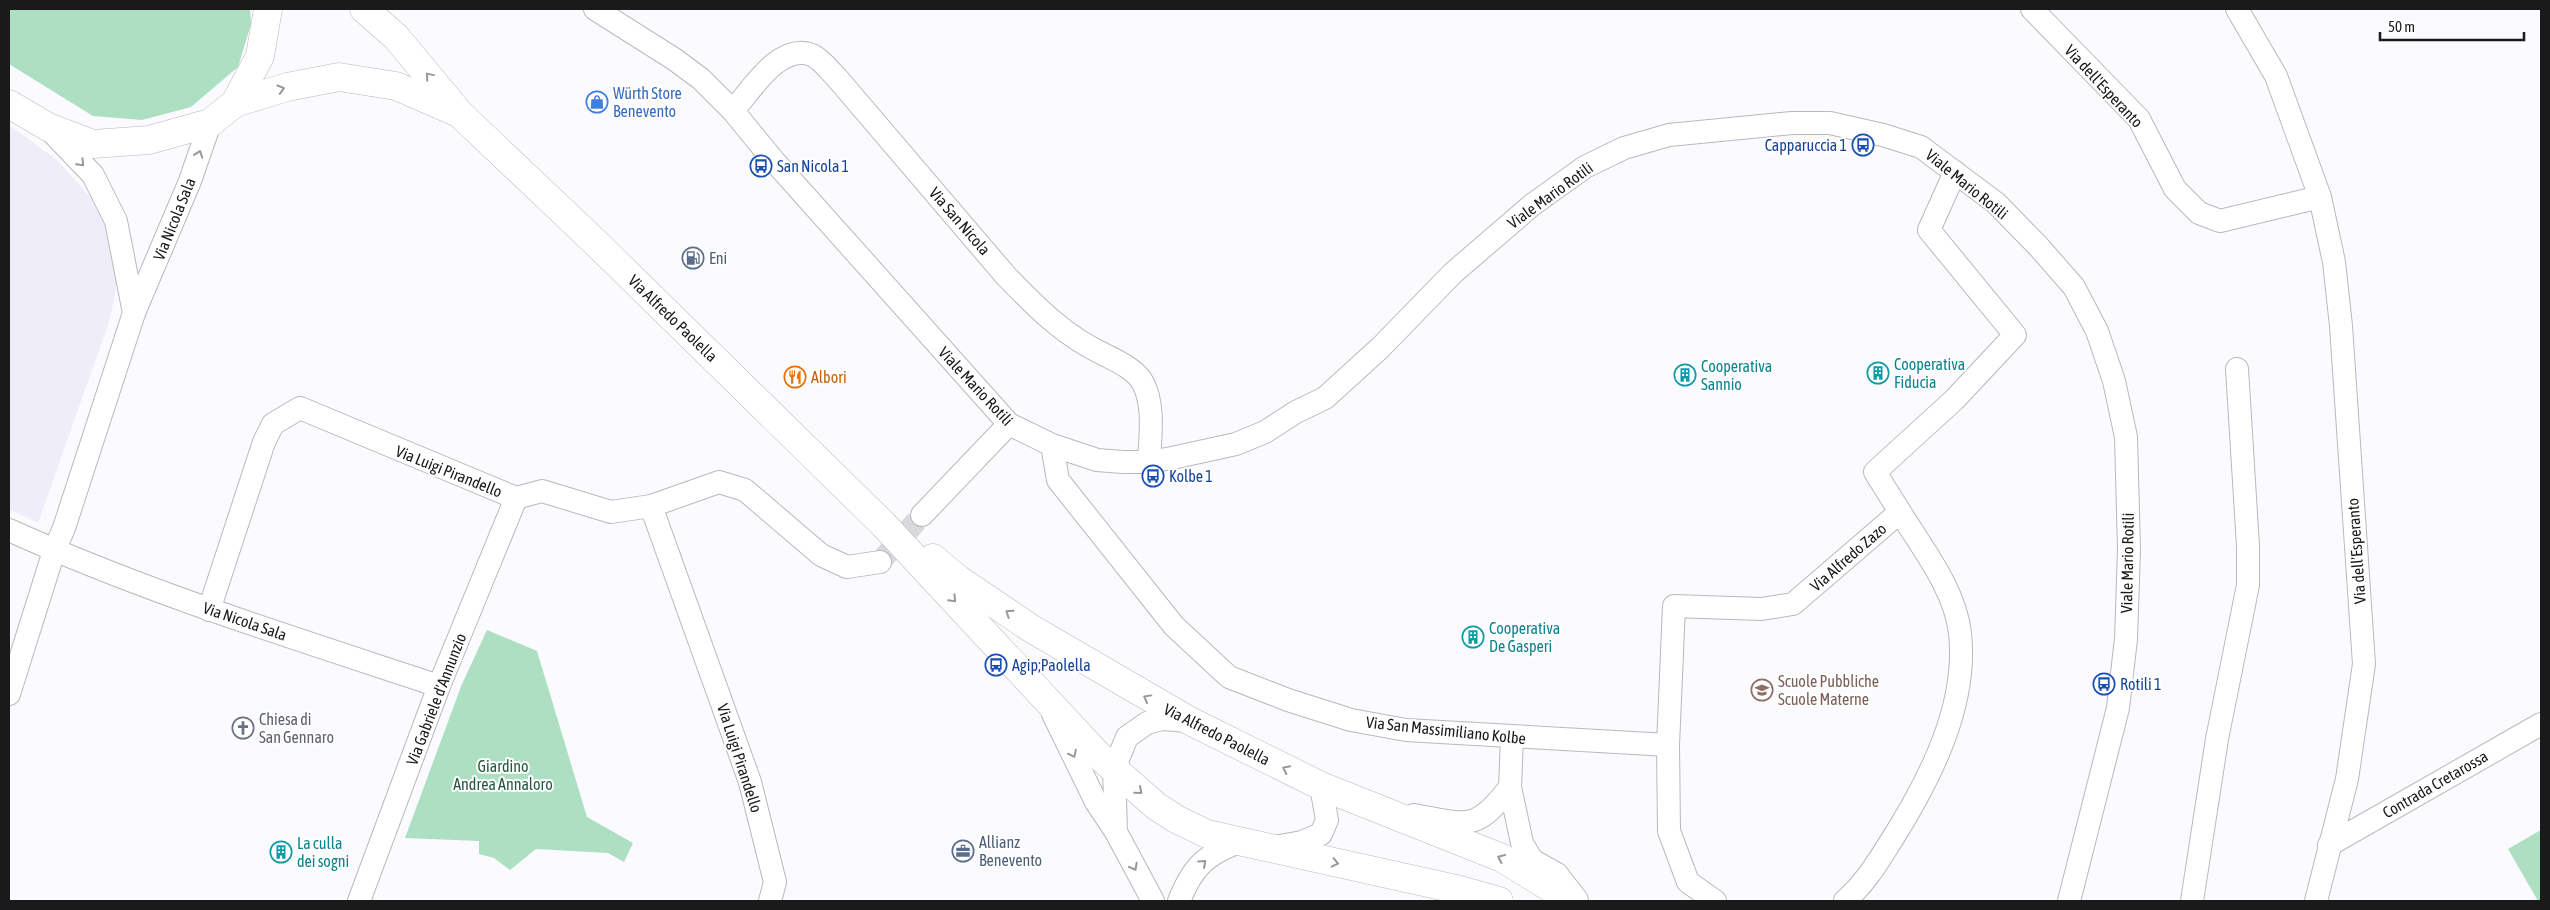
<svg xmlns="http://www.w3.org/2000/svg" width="2550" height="910" font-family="'Asap Condensed',sans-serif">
<rect width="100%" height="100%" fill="#fbfafe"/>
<!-- built -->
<path fill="#efeef8" d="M9,125L57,160L91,198L104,223L117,273L115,295L109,322L38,523L9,509Z"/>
<!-- green -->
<g fill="#addfc2">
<path d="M9,9H250L251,24L238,67L191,107L142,120L93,116L9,64Z"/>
<path d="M487,630L537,651L587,817L633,843L624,862L608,853L536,849L510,870L494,858L479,854V841L405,838L462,684Z"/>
<path d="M2541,830V901H2538L2508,849Z"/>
</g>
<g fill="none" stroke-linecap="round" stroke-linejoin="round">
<!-- street-tunnel -->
<path stroke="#d9d8dc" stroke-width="22" stroke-dasharray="22 11" stroke-linecap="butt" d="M880,562L922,515"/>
<!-- street casing -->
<g stroke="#b9b9bc" stroke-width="24">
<g id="street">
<path d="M595,9L674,59L701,79L733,111L774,161L1009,424L1052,445L1097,460L1123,462H1149L1172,458L1236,444L1265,432L1296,412L1325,398L1380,348L1453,273L1532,205L1585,167L1624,148L1669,135L1792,123H1830L1883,135L1921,147L1996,203L2038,246L2074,287L2097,331L2114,381L2126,437L2129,549L2126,639L2118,708L2069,901"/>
<path d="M2032,9L2139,119L2175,189L2199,213L2220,221L2320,197"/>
<path d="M2237,9L2276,76L2320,197L2334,262L2341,326L2364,664L2347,779L2316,901"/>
<path d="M733,111C751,90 780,42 812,55C821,59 830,71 837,78L1006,276C1038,309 1064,336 1107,356C1119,362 1136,370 1143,383C1155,406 1150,437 1149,462"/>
<path d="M48,128L93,175L116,221L134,313"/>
<path d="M1052,445L1058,480L1174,626L1229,677L1288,700L1351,720L1406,730L1668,745"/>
<path d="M651,506L719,482L745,490L821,555L847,567L880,562"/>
<path d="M1900,512L1875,472L1954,400L2015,335L1929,230L1955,172"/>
<path d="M922,515L1009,424"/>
<path d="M9,530C148,593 294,638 439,686"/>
<path d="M209,610L264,442L273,424L300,408L516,498L542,491L611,512L651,506L750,782L775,882L770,901"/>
<path d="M9,694L54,551L64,528L134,313L190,181L210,123"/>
<path d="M1053,714L1096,802L1116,832"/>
<path d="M1512,737L1510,787L1522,843L1532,860L1557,874L1577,900"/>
<path d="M1414,815C1467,824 1475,833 1510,787"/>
<path d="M2329,845L2541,724"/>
<path d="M1274,847L1302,842L1321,834L1327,820L1321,786"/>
<path d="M359,901L439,686L516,498"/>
<path d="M1153,901L1116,832L1114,769L1127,737L1147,723L1162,719L1189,721"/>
<path d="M1179,901C1193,866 1206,854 1242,841"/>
<path d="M1715,901L1688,882L1669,831L1668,745L1674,606L1761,609L1793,604L1900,512C1922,548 1955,589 1960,633C1968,705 1930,779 1893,838C1877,863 1867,881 1845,901"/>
<path d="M2192,901L2217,739L2248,585V546L2237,369"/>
</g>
</g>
<!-- secondary casing -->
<g stroke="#b9b9bc" stroke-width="29">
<g id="secondary">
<path d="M364,9L396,37L460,114L595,242L884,525L1097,754L1156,806L1176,819L1207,834L1460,890L1499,901"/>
<path d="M235,103L287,87L339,77L396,86L456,112"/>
<path d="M9,104L48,127L93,144L149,140L210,123L235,103L260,56L268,9"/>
<path d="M933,558L958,579L1032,629L1190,721L1321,786L1502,858L1572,901"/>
</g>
</g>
<!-- street -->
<use href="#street" stroke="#fff" stroke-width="22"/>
<!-- secondary -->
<use href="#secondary" stroke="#fff" stroke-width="28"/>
</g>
<!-- one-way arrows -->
<defs><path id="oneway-chevron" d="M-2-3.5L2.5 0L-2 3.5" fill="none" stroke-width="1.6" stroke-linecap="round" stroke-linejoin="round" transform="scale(1.25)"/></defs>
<g stroke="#989898">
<use href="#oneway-chevron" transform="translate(429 76) rotate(-130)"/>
<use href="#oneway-chevron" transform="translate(281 89) rotate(-16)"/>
<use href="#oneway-chevron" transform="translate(199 154) rotate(-71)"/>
<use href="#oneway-chevron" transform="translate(81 163) rotate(47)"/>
<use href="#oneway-chevron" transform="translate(953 599) rotate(46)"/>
<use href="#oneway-chevron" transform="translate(1009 613) rotate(-146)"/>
<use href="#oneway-chevron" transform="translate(1147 698) rotate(-151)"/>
<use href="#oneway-chevron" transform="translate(1073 754) rotate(64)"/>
<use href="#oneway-chevron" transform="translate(1286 769) rotate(-154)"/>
<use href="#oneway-chevron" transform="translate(1139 791) rotate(41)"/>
<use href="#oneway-chevron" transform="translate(1501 858) rotate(-155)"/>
<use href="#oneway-chevron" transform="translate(1203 863) rotate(-42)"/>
<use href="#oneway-chevron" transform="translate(1335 863) rotate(13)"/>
<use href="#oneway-chevron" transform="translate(1134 867) rotate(62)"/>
</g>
<!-- icons -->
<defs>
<g id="shop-ring" transform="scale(1.125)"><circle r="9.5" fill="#fff" stroke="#3f7fe0" stroke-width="1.5"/><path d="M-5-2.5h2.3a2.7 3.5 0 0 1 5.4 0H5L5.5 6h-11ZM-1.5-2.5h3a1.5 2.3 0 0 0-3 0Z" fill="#3f7fe0"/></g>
<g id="bus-ring" transform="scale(1.125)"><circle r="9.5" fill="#fff" stroke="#1a4fb4" stroke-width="1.5"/><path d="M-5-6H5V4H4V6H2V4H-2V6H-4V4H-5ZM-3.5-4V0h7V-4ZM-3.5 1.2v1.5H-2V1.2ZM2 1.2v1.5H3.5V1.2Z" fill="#1a4fb4"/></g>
<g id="fuel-ring" transform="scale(1.125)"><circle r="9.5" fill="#fff" stroke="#5c6f8a" stroke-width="1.5"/><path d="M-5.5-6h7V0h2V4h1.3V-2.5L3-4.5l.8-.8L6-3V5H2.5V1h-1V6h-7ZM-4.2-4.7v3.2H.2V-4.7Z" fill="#5c6f8a"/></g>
<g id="building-ring" transform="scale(1.125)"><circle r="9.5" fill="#fff" stroke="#0f9aa8" stroke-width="1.5"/><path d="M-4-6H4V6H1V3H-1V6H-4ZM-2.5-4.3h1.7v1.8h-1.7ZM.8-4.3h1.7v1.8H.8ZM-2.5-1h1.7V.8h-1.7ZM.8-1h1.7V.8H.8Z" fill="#0f9aa8"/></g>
<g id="restaurant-ring" transform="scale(1.125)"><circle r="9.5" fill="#fff" stroke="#e8710a" stroke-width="1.5"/><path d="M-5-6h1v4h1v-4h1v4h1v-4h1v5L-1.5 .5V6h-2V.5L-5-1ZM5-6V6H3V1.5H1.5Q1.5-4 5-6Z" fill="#e8710a"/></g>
<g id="school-ring" transform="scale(1.125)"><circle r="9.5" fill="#fff" stroke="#8d6e63" stroke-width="1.5"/><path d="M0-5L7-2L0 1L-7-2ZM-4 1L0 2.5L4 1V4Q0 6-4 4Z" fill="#8d6e63"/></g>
<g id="church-ring" transform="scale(1.125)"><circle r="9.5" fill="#fff" stroke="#6b7280" stroke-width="1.5"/><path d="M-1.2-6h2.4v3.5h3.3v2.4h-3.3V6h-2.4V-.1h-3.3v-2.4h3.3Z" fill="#6b7280"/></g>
<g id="office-ring" transform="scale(1.125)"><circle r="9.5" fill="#fff" stroke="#5c6f8a" stroke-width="1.5"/><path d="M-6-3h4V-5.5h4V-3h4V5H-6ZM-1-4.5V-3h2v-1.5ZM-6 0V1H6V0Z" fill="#5c6f8a"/></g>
</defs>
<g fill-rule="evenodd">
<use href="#shop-ring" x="597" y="102"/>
<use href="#bus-ring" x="1863" y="145"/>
<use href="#bus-ring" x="761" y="166"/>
<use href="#fuel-ring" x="693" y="258"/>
<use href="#building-ring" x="1878" y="373"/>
<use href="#building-ring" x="1685" y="375"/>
<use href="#restaurant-ring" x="795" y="377"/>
<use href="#bus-ring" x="1153" y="476"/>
<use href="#building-ring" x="1473" y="637"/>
<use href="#bus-ring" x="996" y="665"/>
<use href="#bus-ring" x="2104" y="684"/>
<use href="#school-ring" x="1762" y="690"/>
<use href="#church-ring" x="243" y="728"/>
<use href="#office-ring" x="963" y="851"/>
<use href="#building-ring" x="281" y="852"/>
</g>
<g text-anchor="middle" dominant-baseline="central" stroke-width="4" stroke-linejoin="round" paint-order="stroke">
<!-- street labels -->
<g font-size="16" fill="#1a1a1b" stroke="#fff">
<text transform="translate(2104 86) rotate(47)">Via dell'Esperanto</text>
<text transform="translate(1967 184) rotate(39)">Viale Mario Rotili</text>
<text transform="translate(1550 195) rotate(-36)">Viale Mario Rotili</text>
<text transform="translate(174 219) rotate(-68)">Via Nicola Sala</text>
<text transform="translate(960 221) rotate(49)">Via San Nicola</text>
<text transform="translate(673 318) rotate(44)">Via Alfredo Paolella</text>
<text transform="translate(976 386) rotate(47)">Viale Mario Rotili</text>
<text transform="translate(449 471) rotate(22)">Via Luigi Pirandello</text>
<text transform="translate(2356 551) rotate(-94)">Via dell'Esperanto</text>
<text transform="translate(1848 557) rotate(-41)">Via Alfredo Zazo</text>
<text transform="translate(2127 563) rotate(-89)">Viale Mario Rotili</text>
<text transform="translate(245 621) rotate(19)">Via Nicola Sala</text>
<text transform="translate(436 699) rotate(-69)">Via Gabriele d'Annunzio</text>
<text transform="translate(1446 730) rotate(6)">Via San Massimiliano Kolbe</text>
<text transform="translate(1217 734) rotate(27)">Via Alfredo Paolella</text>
<text transform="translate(740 758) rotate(72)">Via Luigi Pirandello</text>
<text transform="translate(2435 784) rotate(-30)">Contrada Cretarossa</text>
</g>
<!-- shop labels -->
<g font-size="16" fill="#366cbe" stroke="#fff" text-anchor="start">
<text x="613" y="93">Würth Store<tspan x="613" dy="18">Benevento</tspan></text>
</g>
<!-- transit labels -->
<g font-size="16" fill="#164399" stroke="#fff" text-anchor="start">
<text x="1847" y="145" text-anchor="end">Capparuccia 1</text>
<text x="777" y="166">San Nicola 1</text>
<text x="1169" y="476">Kolbe 1</text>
<text x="1012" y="665">Agip;Paolella</text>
<text x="2120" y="684">Rotili 1</text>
</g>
<!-- service labels -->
<g font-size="16" fill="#4e5e75" stroke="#fff" text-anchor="start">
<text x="709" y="258">Eni</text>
<text x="979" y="842">Allianz<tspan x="979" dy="18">Benevento</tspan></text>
</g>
<!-- culture labels -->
<g font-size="16" fill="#0d838f" stroke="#fff" text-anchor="start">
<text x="1894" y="364">Cooperativa<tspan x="1894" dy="18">Fiducia</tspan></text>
<text x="1701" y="366">Cooperativa<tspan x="1701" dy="18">Sannio</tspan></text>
<text x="1489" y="628">Cooperativa<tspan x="1489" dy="18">De Gasperi</tspan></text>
<text x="297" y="843">La culla<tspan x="297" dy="18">dei sogni</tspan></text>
</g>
<!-- food labels -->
<g font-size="16" fill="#c56008" stroke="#fff" text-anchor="start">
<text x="811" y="377">Albori</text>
</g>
<!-- education labels -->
<g font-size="16" fill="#785e54" stroke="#fff" text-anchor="start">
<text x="1778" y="681">Scuole Pubbliche<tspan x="1778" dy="18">Scuole Materne</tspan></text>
</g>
<!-- worship labels -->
<g font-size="16" fill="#5b616d" stroke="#fff" text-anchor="start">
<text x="259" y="719">Chiesa di<tspan x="259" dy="18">San Gennaro</tspan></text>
</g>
<!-- park labels -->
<g font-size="16" fill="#235a3f" stroke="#fff">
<text x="503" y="766">Giardino<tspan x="503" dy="18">Andrea Annaloro</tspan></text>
</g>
</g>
<!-- border -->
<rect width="2550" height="910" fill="none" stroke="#1a1a1b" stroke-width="20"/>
<!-- scale -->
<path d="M2380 32v8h144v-8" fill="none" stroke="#1a1a1b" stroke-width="2.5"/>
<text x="2388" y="32" font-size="15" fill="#1a1a1b" stroke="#ffffff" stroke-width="4" paint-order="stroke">50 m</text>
</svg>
